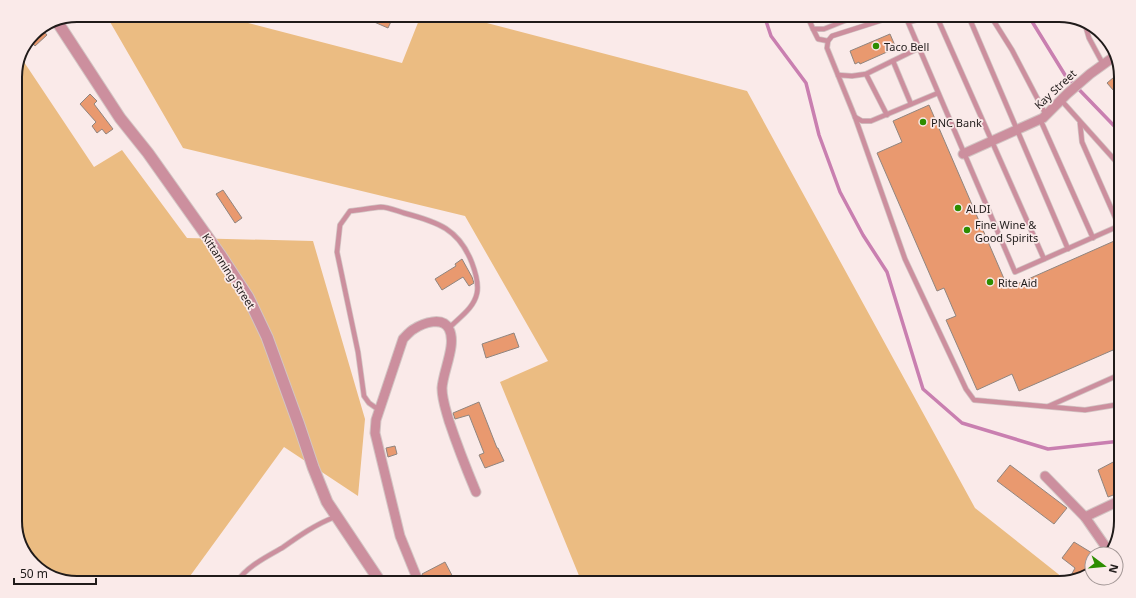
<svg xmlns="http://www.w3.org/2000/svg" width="1136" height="598" font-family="'Noto Sans',sans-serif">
<rect width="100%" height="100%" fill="#faeae9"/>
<!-- green -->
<g fill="#ebbc82">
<path d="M106,15H217L402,63L421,15H456L747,91L975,508L1067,581L1059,583H582L500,382L548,361L465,216L183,148Z"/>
<path d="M22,59L94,167L122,150L187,238L313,241L365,419L358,496L284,447L185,583H77L50,576L25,555L15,525V74Z"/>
</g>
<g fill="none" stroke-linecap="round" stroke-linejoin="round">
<!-- stream -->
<g stroke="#c97fb0" stroke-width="3.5">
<path d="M764,15L771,36L806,83L819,135L840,192L863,235L887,272L923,389L962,423L1048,449L1121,441"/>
<path d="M1028,15L1065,75L1121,133"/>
</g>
</g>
<!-- building -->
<g fill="#e9996f" stroke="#90857f">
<path d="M358,15H394L388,28Z"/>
<path d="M42,29L47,35L35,46L30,40L33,33Z"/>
<path d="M890,34L896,48L860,64L859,62L855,64L850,51Z"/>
<path d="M1120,72L1121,74V99L1107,83Z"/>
<path d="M90,94L97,101L94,104L113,129L106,134L102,129L97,133L92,126L96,122L80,104Z"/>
<path d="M929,105L1008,288L1121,238V368L1113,350L1019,391L1012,374L977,390L946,320L956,316L944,288L937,291L877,153L902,142L893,121Z"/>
<path d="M223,190L242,218L235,223L216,194Z"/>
<path d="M462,259L472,277L474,283L469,286L463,277L442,290L435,279L456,266L455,264Z"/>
<path d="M514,333L519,347L486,358L482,344Z"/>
<path d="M479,402L497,448H498L504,461L485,468L479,455L484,453L469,415L455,419L453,413Z"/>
<path d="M395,446L397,454L388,457L386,448Z"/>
<path d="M1117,460L1121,467V492L1108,497L1098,470Z"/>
<path d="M1010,465L1067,508L1054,524L997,481Z"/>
<path d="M1074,542L1092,553V572L1090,575L1068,581L1075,568L1062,558Z"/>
<path d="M445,562L456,583H426L422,574Z"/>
</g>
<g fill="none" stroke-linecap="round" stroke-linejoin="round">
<!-- service casing -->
<g stroke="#d3c5c4" stroke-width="6">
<g id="service">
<path d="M807,15L813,29H824L859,15"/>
<path d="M898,15L832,36L828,41L827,48L855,117L905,259L966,389L974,400L1085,410L1121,404"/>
<path d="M905,15L1015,272L1121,225"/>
<path d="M936,15L1044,259"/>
<path d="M968,15L1068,249"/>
<path d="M990,15L1012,50L1046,115"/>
<path d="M1054,15L1055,16L1059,15"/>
<path d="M1084,21L1089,38L1103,64"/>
<path d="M909,22L933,15"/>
<path d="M813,29L818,39L828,41"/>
<path d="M893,61L911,104"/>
<path d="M866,74L887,115"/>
<path d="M838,75L852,76L866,74L919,48"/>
<path d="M1061,100L1121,167"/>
<path d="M855,117L862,121H871L938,93"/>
<path d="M1040,119L1093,238"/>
<path d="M1080,123L1082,142L1119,226"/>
<path d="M1049,406L1121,374"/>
<path d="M379,410L369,403L364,396L358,352L337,252L340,225L350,211C360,210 371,208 381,207C388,207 397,211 404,213C438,222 459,229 472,263C475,271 479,283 477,293C474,308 460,317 449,328"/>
<path d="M236,583C246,567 266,557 282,548C299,536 316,524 335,517"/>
</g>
</g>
<!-- minor casing -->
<g stroke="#d3c5c4" stroke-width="11">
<g id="minor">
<path d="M963,154L1043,118L1067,94L1090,74L1115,56"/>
<path d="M1045,476L1085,517L1110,553"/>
<path d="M1085,517L1121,500"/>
<path d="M419,583L400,536L375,433L376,420L403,339C406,336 410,331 414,329C423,323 443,316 449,329C457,344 443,371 442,388C442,400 446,410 449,421C457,445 466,468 476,492"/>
</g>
</g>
<!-- tertiary casing -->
<g stroke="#d3c5c4" stroke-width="13">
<path id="tertiary" d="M58,23L120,118L148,153L221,256L248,297L267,337L299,425L313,467L327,502L381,583"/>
</g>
<!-- service -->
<use href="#service" stroke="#cc8f9e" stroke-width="4.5"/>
<!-- minor -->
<use href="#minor" stroke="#cc8f9e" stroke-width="9"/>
<!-- tertiary -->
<use href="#tertiary" stroke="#cc8f9e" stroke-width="11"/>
</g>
<!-- markers -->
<g fill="#2d8d00" stroke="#faeae9" stroke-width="1.5">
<circle cx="876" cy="46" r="4"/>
<circle cx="923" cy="122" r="4"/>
<circle cx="958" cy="208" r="4"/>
<circle cx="967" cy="230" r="4"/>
<circle cx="990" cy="282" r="4"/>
</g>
<g text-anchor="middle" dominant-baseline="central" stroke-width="3.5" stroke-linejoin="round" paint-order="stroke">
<!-- poi labels -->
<g font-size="11" fill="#201b1a" stroke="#faeae9" text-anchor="start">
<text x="884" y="46">Taco Bell</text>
<text x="931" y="122">PNC Bank</text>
<text x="966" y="208">ALDI</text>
<text x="975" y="224">Fine Wine &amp;<tspan x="975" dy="13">Good Spirits</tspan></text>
<text x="998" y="282">Rite Aid</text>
</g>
<!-- street labels -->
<g font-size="11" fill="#201b1a" stroke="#faeae9">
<text transform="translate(1055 89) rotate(-43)">Kay Street</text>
<text transform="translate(229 271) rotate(57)">Kittanning Street</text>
</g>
</g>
<!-- crop -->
<path d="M0 0H1136V598H0ZM77 22H1059A55 55 0 0 1 1114 77V521A55 55 0 0 1 1059 576H77A55 55 0 0 1 22 521V77A55 55 0 0 1 77 22Z" fill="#faeae9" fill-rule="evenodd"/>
<path fill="none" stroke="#201b1a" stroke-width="2" d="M77 22H1059A55 55 0 0 1 1114 77V521A55 55 0 0 1 1059 576H77A55 55 0 0 1 22 521V77A55 55 0 0 1 77 22Z"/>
<!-- north arrow -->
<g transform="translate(1104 566) rotate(106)"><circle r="19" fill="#faeae9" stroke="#a39796"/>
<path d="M0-3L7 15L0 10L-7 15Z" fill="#2d8d00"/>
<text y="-6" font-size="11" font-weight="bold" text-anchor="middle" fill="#201b1a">N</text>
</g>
<!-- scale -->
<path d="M14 578v6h82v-6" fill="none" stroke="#201b1a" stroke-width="2"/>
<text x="20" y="578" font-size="12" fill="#201b1a" stroke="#faeae9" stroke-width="3" paint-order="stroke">50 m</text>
</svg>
